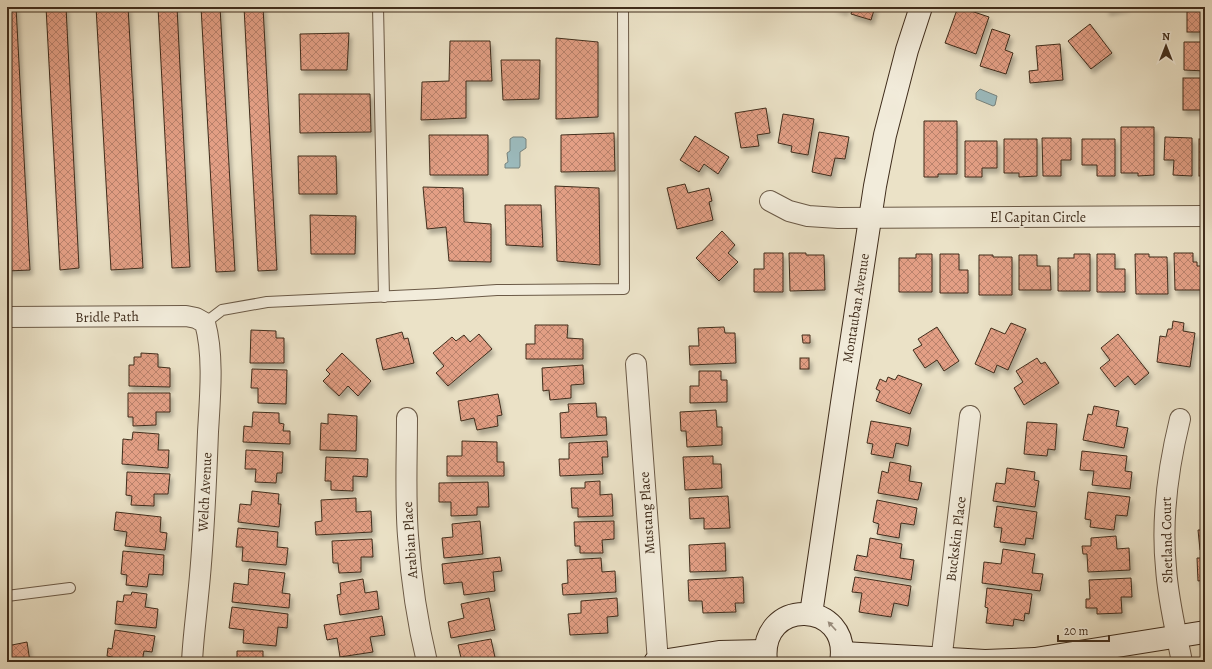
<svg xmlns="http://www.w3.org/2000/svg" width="1212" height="669" font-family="Alegreya,serif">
<defs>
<pattern id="building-cross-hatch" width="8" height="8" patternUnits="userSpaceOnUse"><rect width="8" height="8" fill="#e39f85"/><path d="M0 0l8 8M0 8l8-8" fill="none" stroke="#b9826c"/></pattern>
<filter id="shadow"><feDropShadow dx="2.5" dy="4.5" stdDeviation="2" flood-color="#0004"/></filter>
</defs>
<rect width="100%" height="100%" fill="#ebe2c7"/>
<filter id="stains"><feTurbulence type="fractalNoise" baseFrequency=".005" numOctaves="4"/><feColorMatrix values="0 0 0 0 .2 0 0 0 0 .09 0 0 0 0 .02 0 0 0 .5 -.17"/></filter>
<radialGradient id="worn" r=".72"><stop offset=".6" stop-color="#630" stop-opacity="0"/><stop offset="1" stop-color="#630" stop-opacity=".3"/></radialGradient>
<!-- water -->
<g fill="#9cbcbf" stroke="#77837e">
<path d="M980,89L997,96L995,105L993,106L976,99V93Z"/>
<path d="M513,137H523L526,139V148L520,152V166L519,168H505V164L508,162L507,153L510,151V139Z"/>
</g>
<!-- building -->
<g fill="url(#building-cross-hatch)" stroke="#402d1c" filter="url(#shadow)">
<path d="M7,7H16L30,270L7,271Z"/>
<path d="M46,7H66L79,268L60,270Z"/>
<path d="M96,7H128L143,268L111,270Z"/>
<path d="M158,7H177L190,267L172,268Z"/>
<path d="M201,7H220L235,271L216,272Z"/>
<path d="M244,7H263L277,270L258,271Z"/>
<path d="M834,7H847L845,11Z"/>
<path d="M853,7H875L871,20L851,14Z"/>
<path d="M958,7H967L972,9L971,11L989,17L976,54L945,43Z"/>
<path d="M1107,7H1127L1107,11Z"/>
<rect x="1187" y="7" width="18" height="25"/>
<path d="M1090,24L1112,53L1091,69L1068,41Z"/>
<path d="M992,29L1010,35L1005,50L1013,53L1006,74L980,66Z"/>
<path d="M349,33L347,70H301L300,34Z"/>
<path d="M556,38L598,42V117L556,119Z"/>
<path d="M450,41H490L492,81H466V118L421,120L422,82L449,81Z"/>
<path d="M1184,42H1205V71L1184,70Z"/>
<path d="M1060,44L1063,80L1030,83L1029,71L1038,70L1036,46Z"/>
<path d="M501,60H540L539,99L503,100Z"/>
<rect x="1183" y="78" width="22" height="32"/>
<path d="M299,94H370L371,132L300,133Z"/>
<path d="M766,108L770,133L757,135L759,146L741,148L735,113Z"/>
<path d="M783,114L814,119L808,155L791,152L792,146L778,143Z"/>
<path d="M924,121H957V174H938V177H924Z"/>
<path d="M1121,127H1154V175L1138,176V173H1121Z"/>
<path d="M819,132L849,137L845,159L835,158L831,176L812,172Z"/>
<path d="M614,133L615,171L561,172V135Z"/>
<path d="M429,135H488V175H430Z"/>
<path d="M695,136L729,157L718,174L704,164L699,172L680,160Z"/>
<path d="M1165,137L1192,138V176L1173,175L1174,160H1164Z"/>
<path d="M1042,138H1071V160H1061V176H1043Z"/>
<path d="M1004,139H1037V176L1019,177V173H1004Z"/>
<path d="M1082,139H1115V176H1097V165H1082Z"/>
<rect x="1199" y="139" width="6" height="37"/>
<path d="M965,141H997V168H982V177H965Z"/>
<path d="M298,156H336L337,194H299Z"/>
<path d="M685,184L688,193L709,188L712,201L709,202L713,220L677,229L667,188Z"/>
<path d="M555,186L599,188L600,265L557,261Z"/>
<path d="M423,187L463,188L464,222L491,224V262L449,261L446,227L427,229Z"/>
<path d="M505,205H541L543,247L506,245Z"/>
<path d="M310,215L356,216L355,254H311Z"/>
<path d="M722,231L735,245L728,253L738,262L719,281L696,258Z"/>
<path d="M764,253H783V292H754V269H764Z"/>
<path d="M789,253H806V255H824L825,290L790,291Z"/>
<path d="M1174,253H1193V262H1197V266H1205V290H1175Z"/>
<path d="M916,254H932V292H899V258H916Z"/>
<path d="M940,254H959V270H968V293H940Z"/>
<path d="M1074,254H1090V291H1058V258H1074Z"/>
<path d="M1097,254H1115V269H1125V292H1097Z"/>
<path d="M1135,254H1149V257H1167L1168,294H1136Z"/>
<path d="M979,255H993V257H1012V295H979Z"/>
<path d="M1019,255H1037V266H1050L1051,290H1019Z"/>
<path d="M1173,321L1184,323L1183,331L1195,333L1190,367L1157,362L1160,336L1166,337L1168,329H1172Z"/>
<path d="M1011,323L1026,329L1008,370L997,365L994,373L975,364L991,328L1005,334Z"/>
<path d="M535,325H568L567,338L583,339V359H526V344H535Z"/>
<path d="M724,327L725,333H735L736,363L690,365L689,346H699L698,328Z"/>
<path d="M937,327L959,361L944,371L937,360L925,368L913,350L922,345L918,339Z"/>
<path d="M251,330L276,331V338H284V363H250Z"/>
<path d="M402,332L404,339L408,338L414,363L383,370L376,339Z"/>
<path d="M479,334L492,349L448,386L436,373L444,366L433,353L452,337L456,341L464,335L470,342Z"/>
<path d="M1118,334L1149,373L1135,385L1128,376L1115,387L1100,368L1110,360L1101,348Z"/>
<path d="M802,335H810V343H803Z"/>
<path d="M141,353L158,354V367L170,368V387L129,386V365H134V357H141Z"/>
<path d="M342,353L371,381L358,396L348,386L339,396L323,381L330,374L326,370Z"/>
<rect x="800" y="358" width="9" height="11"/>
<path d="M1037,358L1041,364L1045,362L1059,383L1024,405L1014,388L1023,382L1016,371Z"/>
<path d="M583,365L584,384L571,385V398L550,400L549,390L543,391L542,368Z"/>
<path d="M252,369L287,370L286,404L258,403V388H251Z"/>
<path d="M699,371H721V380H727V402L690,403V386H699Z"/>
<path d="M898,375L922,384L910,414L876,401L880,391L876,389L880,379L886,382L888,377L895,380Z"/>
<path d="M128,393H170V412H156V425L133,426V417H128Z"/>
<path d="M498,394L502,415L497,416L498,426L477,430L474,418L461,421L458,401Z"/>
<path d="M596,403L597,417H606L607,435L561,438L560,413L569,412L568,404Z"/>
<path d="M1094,406L1119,411L1116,426L1128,428L1124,448L1083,440L1088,414L1092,415Z"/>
<path d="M716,410L717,427H722V445L687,447L686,431H681L680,412Z"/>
<path d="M253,412L279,413V423L284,424L283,431H290V444L243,442L244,426L252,427Z"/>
<path d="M328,414L357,416L356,451L320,450L321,423L328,424Z"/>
<path d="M871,421L911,428L908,446L896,443L893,458L871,454L873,444L867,443Z"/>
<path d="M1027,422L1057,424L1055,450L1048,449L1047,456L1024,454Z"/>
<path d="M133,432L159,434L158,450H169L168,468L122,464L123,439L132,440Z"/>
<path d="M462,441L497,442V462H504V476H447V456H462Z"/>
<path d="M607,441L608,457H602L603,474L560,476L559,459H569V443Z"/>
<path d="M246,450L283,452L282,473H277L276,483L255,482L256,469H245Z"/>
<path d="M1082,451L1127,456L1125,471L1132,472L1130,489L1092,485L1094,471L1080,470Z"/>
<path d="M713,456V464H721L722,488L685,490L683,457Z"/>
<path d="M326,457L368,459L367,477L353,476V491L331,490V481H325Z"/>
<path d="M890,462L911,466L909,481L922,483L918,500L878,493L882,471L888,473Z"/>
<path d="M1007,468L1035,472L1034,480L1039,481L1035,507L993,501L996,483L1005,484Z"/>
<path d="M127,472L170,474L168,494H154V506L131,505L132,496L126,495Z"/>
<path d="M1203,473H1205V492H1201Z"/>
<path d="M600,481V495L612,494L613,516L578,517V508H572L571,488H585V482Z"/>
<path d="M488,482L489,507H477V515L451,516V502H439V483Z"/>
<path d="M252,491L279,494L278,504H281L279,527L238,522L240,504L251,505Z"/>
<path d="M1088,492L1130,497L1127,516L1116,515L1114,530L1090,527L1091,520L1085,519Z"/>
<path d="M728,496L730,528L704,529V518L690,519L689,498Z"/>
<path d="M356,498V512L371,511L372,532L316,535L315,522L322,521L321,500Z"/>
<path d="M877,500L917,508L914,525L901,523L899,538L877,534L879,524L873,522Z"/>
<path d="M997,506L1037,512L1033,539L1026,538L1025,545L1000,542L1002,528L994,527Z"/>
<path d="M116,512L161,517L160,532L167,533L165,550L125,546L127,532L114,530Z"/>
<path d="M480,521L483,554L444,558L442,538L453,537L452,524Z"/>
<path d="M614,521V539L602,540L603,553H580V546H575L574,522Z"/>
<path d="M238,528L278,532L277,547L288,548L286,565L242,561L243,547H236Z"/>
<path d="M1198,530H1205V549L1200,550Z"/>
<path d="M1116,536L1117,549L1129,548L1130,570L1088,572L1087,554H1083L1082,546H1091V538Z"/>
<path d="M870,538L902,544L900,558L914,560L911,580L854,570L857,555L867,557Z"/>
<path d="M372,539L373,557H361V572L339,573L338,563H333L332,541Z"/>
<path d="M725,543L726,571L690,572L689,545Z"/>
<path d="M1003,549L1035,554L1032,573L1043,574L1040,591L982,583L984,562L1001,564Z"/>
<path d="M123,551L164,555L163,575L149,574L147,587L126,585L127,575L121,574Z"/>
<path d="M500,557L502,571L493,572L495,591L464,595L462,582L444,584L442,564Z"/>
<path d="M601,558L602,572L615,571L616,592L563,595L562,584L568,583L567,560Z"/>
<path d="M1197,558H1205V580L1198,581Z"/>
<path d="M249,569L285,573L282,593L290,594L289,608L232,602L234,583L248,585Z"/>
<path d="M743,577L744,603H735L736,612L703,613L702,601H689L688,580Z"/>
<path d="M855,577L911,586L908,606L894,603L891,617L859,612L862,593L852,592Z"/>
<path d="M1131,578L1132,597H1121L1122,613L1097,614V608H1086V599H1090L1089,580Z"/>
<path d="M363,579L365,593L377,591L379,609L340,615L337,595L341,594L340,583Z"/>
<path d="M987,588L1032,594L1029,614L1025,613L1024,621L1014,619L1013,626L986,623L988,608L985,607Z"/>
<path d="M132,592L147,594L145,607L158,609L156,628L115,624L117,601L123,602L124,595H131Z"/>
<path d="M489,598L495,630L451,638L448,622L464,618L461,604Z"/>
<path d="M617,598L618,616L607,617L608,633L570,635L568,614L581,613V601Z"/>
<path d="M232,607L288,614L287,628L278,627L276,646L243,643L244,630L229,628Z"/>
<path d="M382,616L385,635L370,637L373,652L340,657L337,638L327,640L324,625Z"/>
<path d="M115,630L155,636L152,652L144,651L142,662H115L116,658L107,656L108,648L112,649Z"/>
<path d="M491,639L496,662H462L458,645Z"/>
<path d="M27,642L30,662H7V646Z"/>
<path d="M237,651H263V659H268V662H237Z"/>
</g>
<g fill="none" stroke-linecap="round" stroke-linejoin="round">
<!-- lane casing -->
<g stroke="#6b5a47" stroke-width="12">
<g id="lane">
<path d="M378,7L384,297"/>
<path d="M205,323L222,310L267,302L436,294L497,290L624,289L623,7"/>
<path d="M7,596L70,588"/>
</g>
</g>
<!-- street casing -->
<g stroke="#6b5a47" stroke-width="22">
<g id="street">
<path d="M770,201L789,211L808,216L838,218L1205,216"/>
<path d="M7,317L186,316L196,318L205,323C214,355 210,398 208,432C206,486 204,541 198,596C196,618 193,640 192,662"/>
<path d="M636,364L658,662"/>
<path d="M407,418C407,457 405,497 408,536C411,578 417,621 427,662"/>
<path d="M1180,419C1168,468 1161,518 1166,568C1168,600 1176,631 1182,662"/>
<path d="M941,662L970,416"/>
</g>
</g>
<!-- secondary casing -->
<g stroke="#402d1c" stroke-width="24">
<g id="secondary">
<path d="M811,614L842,403L875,186L885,135L907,50L921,7"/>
<path d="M843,653L985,661L1035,659L1205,632"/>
<path d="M655,662L719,652L764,651"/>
<path d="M766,662C758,596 852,600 841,662"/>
</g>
</g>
<!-- lane -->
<use href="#lane" stroke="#f2ecdb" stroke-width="10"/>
<!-- street -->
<use href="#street" stroke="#f2ecdb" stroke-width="20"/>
<!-- secondary -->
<use href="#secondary" stroke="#f2ecdb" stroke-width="22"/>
</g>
<!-- one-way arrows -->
<defs><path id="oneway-solid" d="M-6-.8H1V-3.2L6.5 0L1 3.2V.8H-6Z"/></defs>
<use fill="#998c7c" href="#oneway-solid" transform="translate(832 626) rotate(-133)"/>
<g text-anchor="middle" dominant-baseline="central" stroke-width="3.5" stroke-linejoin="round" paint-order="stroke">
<!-- street labels -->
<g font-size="14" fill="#402d1c" stroke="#f2ecdb">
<text x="1038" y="217">El Capitan Circle</text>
<text transform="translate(856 308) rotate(-81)">Montauban Avenue</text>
<text transform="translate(107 317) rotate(-1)">Bridle Path</text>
<text transform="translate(205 492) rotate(-87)">Welch Avenue</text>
<text transform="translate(647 513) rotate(-94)">Mustang Place</text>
<text transform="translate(956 539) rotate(-83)">Buckskin Place</text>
<text transform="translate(410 540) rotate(-94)">Arabian Place</text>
<text transform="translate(1167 540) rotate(-91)">Shetland Court</text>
</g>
</g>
<!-- margin -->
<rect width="1212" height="669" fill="none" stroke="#ebe2c7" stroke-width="24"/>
<rect x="8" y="8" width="1196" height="653" fill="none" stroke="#402d1c" stroke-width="2"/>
<rect x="12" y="12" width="1188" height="645" fill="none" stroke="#402d1c"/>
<!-- north arrow -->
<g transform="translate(1166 46)" stroke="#f2ecdb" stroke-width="3" paint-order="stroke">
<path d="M0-3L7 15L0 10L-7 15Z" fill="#402d1c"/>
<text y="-6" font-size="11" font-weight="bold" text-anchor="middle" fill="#402d1c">N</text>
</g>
<!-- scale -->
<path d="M1058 635v6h51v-6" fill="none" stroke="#402d1c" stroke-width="2"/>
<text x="1064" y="635" font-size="12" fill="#402d1c" stroke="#f2ecdb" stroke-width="3" paint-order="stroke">20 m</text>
<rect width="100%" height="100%" filter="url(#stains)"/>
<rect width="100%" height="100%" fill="url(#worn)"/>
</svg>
